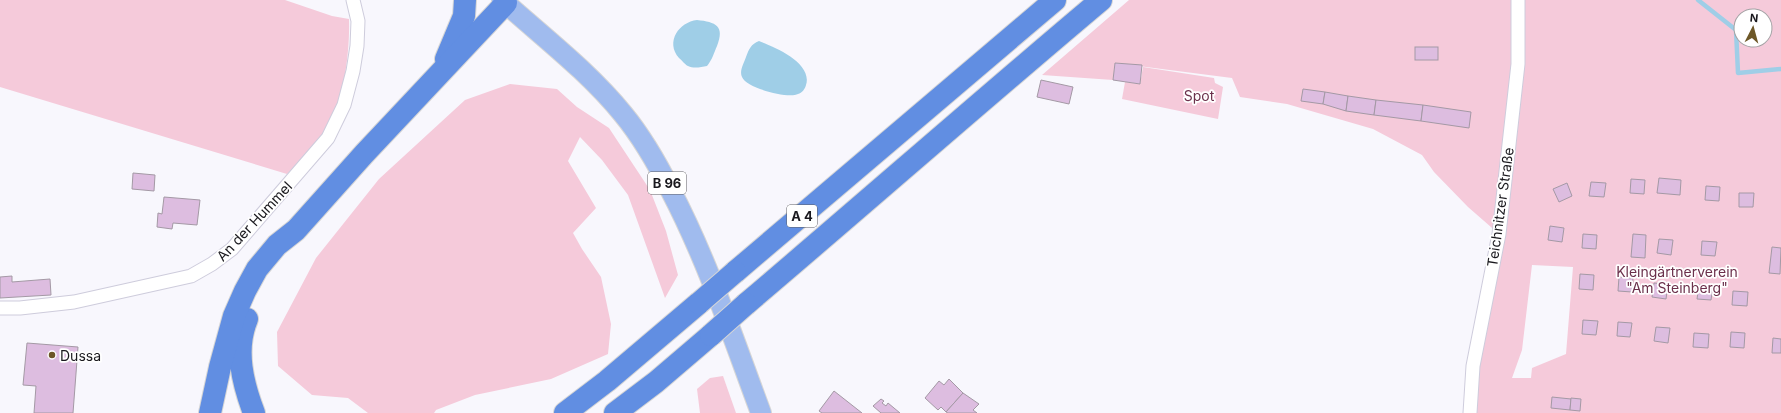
<svg xmlns="http://www.w3.org/2000/svg" width="1781" height="413" font-family="Inter,sans-serif">
<rect width="100%" height="100%" fill="#f8f7fd"/>
<!-- green -->
<g fill="#f5cada" fill-rule="evenodd">
<path d="M0,0H285L332,16L349,19C350,51 344,103 326,131C317,145 299,162 287,174L0,87Z"/>
<path d="M1129,0H1781V413H1470L1499,234L1468,207L1434,172L1422,155L1373,129L1287,104L1240,97L1232,78L1115,63L1113,80L1042,75ZM1741,16H1765V40H1741ZM1532,265L1573,267L1566,354L1532,368L1531,378H1512L1522,350Z"/>
<path d="M1143,67L1214,78L1215,83L1223,87L1218,119L1122,99L1125,82L1140,84Z"/>
<path d="M510,84L557,89L577,107L609,128L650,190L666,231L678,275L665,298L628,195L602,160L580,137L568,161L596,208L573,233L582,249L601,277L611,324L608,354L551,379L475,395L436,410L434,413H368L348,398L312,395L278,366L277,332L316,258L379,179L465,100Z"/>
<path d="M723,376L736,413H700L697,389L710,378Z"/>
</g>
<!-- water -->
<g fill="#9fcee7">
<path d="M697,20C716,22 725,26 717,46C714,53 712,60 707,66C701,67 694,69 688,66C685,65 682,60 679,58C665,42 679,22 697,20Z"/>
<path d="M759,41C775,47 813,63 806,85C805,89 802,93 798,94C788,99 746,88 742,77C739,71 744,63 746,57C749,49 751,44 759,41Z"/>
</g>
<g fill="none" stroke-linecap="round" stroke-linejoin="round">
<!-- stream -->
<path stroke="#9fcee7" stroke-width="4.5" d="M1698,0L1736,30L1738,73L1781,69"/>
</g>
<!-- building -->
<g fill="#ddbde0" stroke="#a499a5">
<rect x="1415" y="47" width="23" height="13"/>
<path d="M1115,63L1142,65L1140,84L1113,80Z"/>
<path d="M1041,80L1073,87L1069,104L1037,97Z"/>
<path d="M1303,89L1325,92L1323,104L1301,101Z"/>
<path d="M1325,92L1348,96L1346,111L1323,104Z"/>
<path d="M1348,96L1376,100L1374,115L1346,111Z"/>
<path d="M1376,100L1423,105L1421,121L1374,115Z"/>
<path d="M1423,105L1471,112L1469,128L1421,121Z"/>
<path d="M133,173L155,175L154,191L132,189Z"/>
<path d="M1659,178L1681,180L1680,195L1657,193Z"/>
<path d="M1631,179L1645,180L1644,194L1630,193Z"/>
<path d="M1591,182L1606,183L1604,197L1589,196Z"/>
<path d="M1567,183L1572,196L1559,202L1553,189Z"/>
<path d="M1706,186L1720,187L1719,201L1705,200Z"/>
<path d="M1739,193H1754L1753,207H1739Z"/>
<path d="M164,197L200,200L197,225L173,223L172,229L157,227L158,213L162,214Z"/>
<path d="M1550,226L1564,228L1562,242L1548,240Z"/>
<path d="M1583,234L1597,235L1596,249L1582,248Z"/>
<path d="M1633,234L1646,235L1645,258L1631,257Z"/>
<path d="M1659,239L1673,240L1671,255L1657,253Z"/>
<path d="M1702,241L1717,242L1715,256L1701,255Z"/>
<path d="M1772,247L1781,248L1780,274L1769,273Z"/>
<path d="M1580,274L1594,275L1593,290L1579,289Z"/>
<path d="M12,276V282L50,279L51,295L0,298V277Z"/>
<path d="M1619,277L1633,278L1632,292L1618,291Z"/>
<path d="M1654,283L1668,284L1666,299L1652,297Z"/>
<path d="M1699,285L1713,286L1711,300L1697,299Z"/>
<path d="M1733,291L1748,292L1747,306L1732,305Z"/>
<path d="M1583,320L1598,321L1596,335L1582,334Z"/>
<path d="M1618,322L1632,323L1630,337L1617,336Z"/>
<path d="M1656,327L1670,328L1668,343L1654,341Z"/>
<path d="M1731,332L1745,333L1744,348L1730,347Z"/>
<path d="M1694,333L1709,334L1708,348L1693,347Z"/>
<path d="M1773,338L1781,339V353H1772Z"/>
<path d="M27,343L78,347L73,413H34L36,386L23,385Z"/>
<path d="M949,379L963,393L946,412L941,407L938,410L925,398L939,381L944,385Z"/>
<path d="M834,391L862,413H822L819,411Z"/>
<path d="M963,393L979,404L973,410L977,413H948L946,412Z"/>
<path d="M1552,397L1571,399L1570,410L1551,408Z"/>
<path d="M1571,398L1581,399L1580,411L1570,410Z"/>
<path d="M881,399L884,401L882,403L886,406L888,403L900,413H881L873,406Z"/>
</g>
<g fill="none" stroke-linecap="round" stroke-linejoin="round">
<!-- minor casing -->
<g stroke="#ceccdc" stroke-width="15">
<g id="minor">
<path d="M0,308H20L74,302L191,276L212,264L232,249L328,138L344,105L353,71L357,46L358,21L353,0"/>
<path d="M1470,413L1473,366L1499,234L1518,64V0"/>
</g>
</g>
<!-- primary casing -->
<g stroke="#d6d6d6" stroke-width="22">
<path id="primary" d="M502,0C543,37 588,71 623,114C642,137 658,165 671,191C708,262 733,338 761,413"/>
</g>
<!-- motorway casing -->
<g stroke="#d6d6d6" stroke-width="24">
<g id="motorway">
<path d="M446,59L464,16L465,0"/>
<path d="M735,272L1055,0"/>
<path d="M746,304C865,203 982,100 1101,0"/>
<path d="M247,319C234,350 243,384 254,413"/>
<path d="M210,413L220,367L234,316L245,291L257,269L277,245L296,230L364,154L506,3"/>
<path d="M565,413L607,381L699,303"/>
<path d="M615,413L656,382L711,335"/>
</g>
</g>
<!-- minor -->
<use href="#minor" stroke="#fff" stroke-width="13"/>
<!-- primary -->
<use href="#primary" stroke="#a0bbee" stroke-width="20"/>
<!-- motorway -->
<use href="#motorway" stroke="#618ee2" stroke-width="22"/>
<!-- motorway-bridge casing -->
<g stroke="#d6d6d6" stroke-width="24" stroke-linecap="butt">
<g id="motorway-bridge">
<path d="M699,303L735,272"/>
<path d="M711,335L746,304"/>
</g>
</g>
<!-- motorway-bridge -->
<use href="#motorway-bridge" stroke="#618ee2" stroke-width="22"/>
</g>
<!-- markers -->
<circle fill="#6d5727" stroke="#fff" stroke-width="1.5" cx="52" cy="355" r="4"/>
<g text-anchor="middle" dominant-baseline="central" stroke-width="3.5" stroke-linejoin="round" paint-order="stroke">
<!-- shield labels -->
<g fill="#fff" stroke="#5f5e62" stroke-width="1">
<rect x="648" y="172" width="38" height="22" rx="3"/>
<rect x="787" y="205" width="30" height="22" rx="3"/>
</g>
<g font-size="13" font-weight="bold" fill="#1a191e">
<text x="667" y="183">B 96</text>
<text x="802" y="216">A 4</text>
</g>
<!-- park labels -->
<g font-size="14" fill="#6b304b" stroke="#fff">
<text x="1199" y="95">Spot</text>
<text x="1677" y="271">Kleingärtnerverein<tspan x="1677" dy="16">"Am Steinberg"</tspan></text>
</g>
<!-- street labels -->
<g font-size="14" fill="#1a191e" stroke="#fff">
<text transform="translate(1500 207) rotate(-82)">Teichnitzer Straße</text>
<text transform="translate(254 221) rotate(-47)">An der Hummel</text>
</g>
<!-- poi labels -->
<g font-size="14" fill="#1a191e" stroke="#fff" text-anchor="start">
<text x="60" y="355">Dussa</text>
</g>
</g>
<!-- north arrow -->
<g transform="translate(1753 28) rotate(6)"><circle r="19" fill="#ffffff" stroke="#a3a3a5"/>
<path d="M0-3L7 15L0 10L-7 15Z" fill="#6d5727"/>
<text y="-6" font-size="11" font-weight="bold" text-anchor="middle" fill="#1a191e">N</text>
</g>
</svg>
